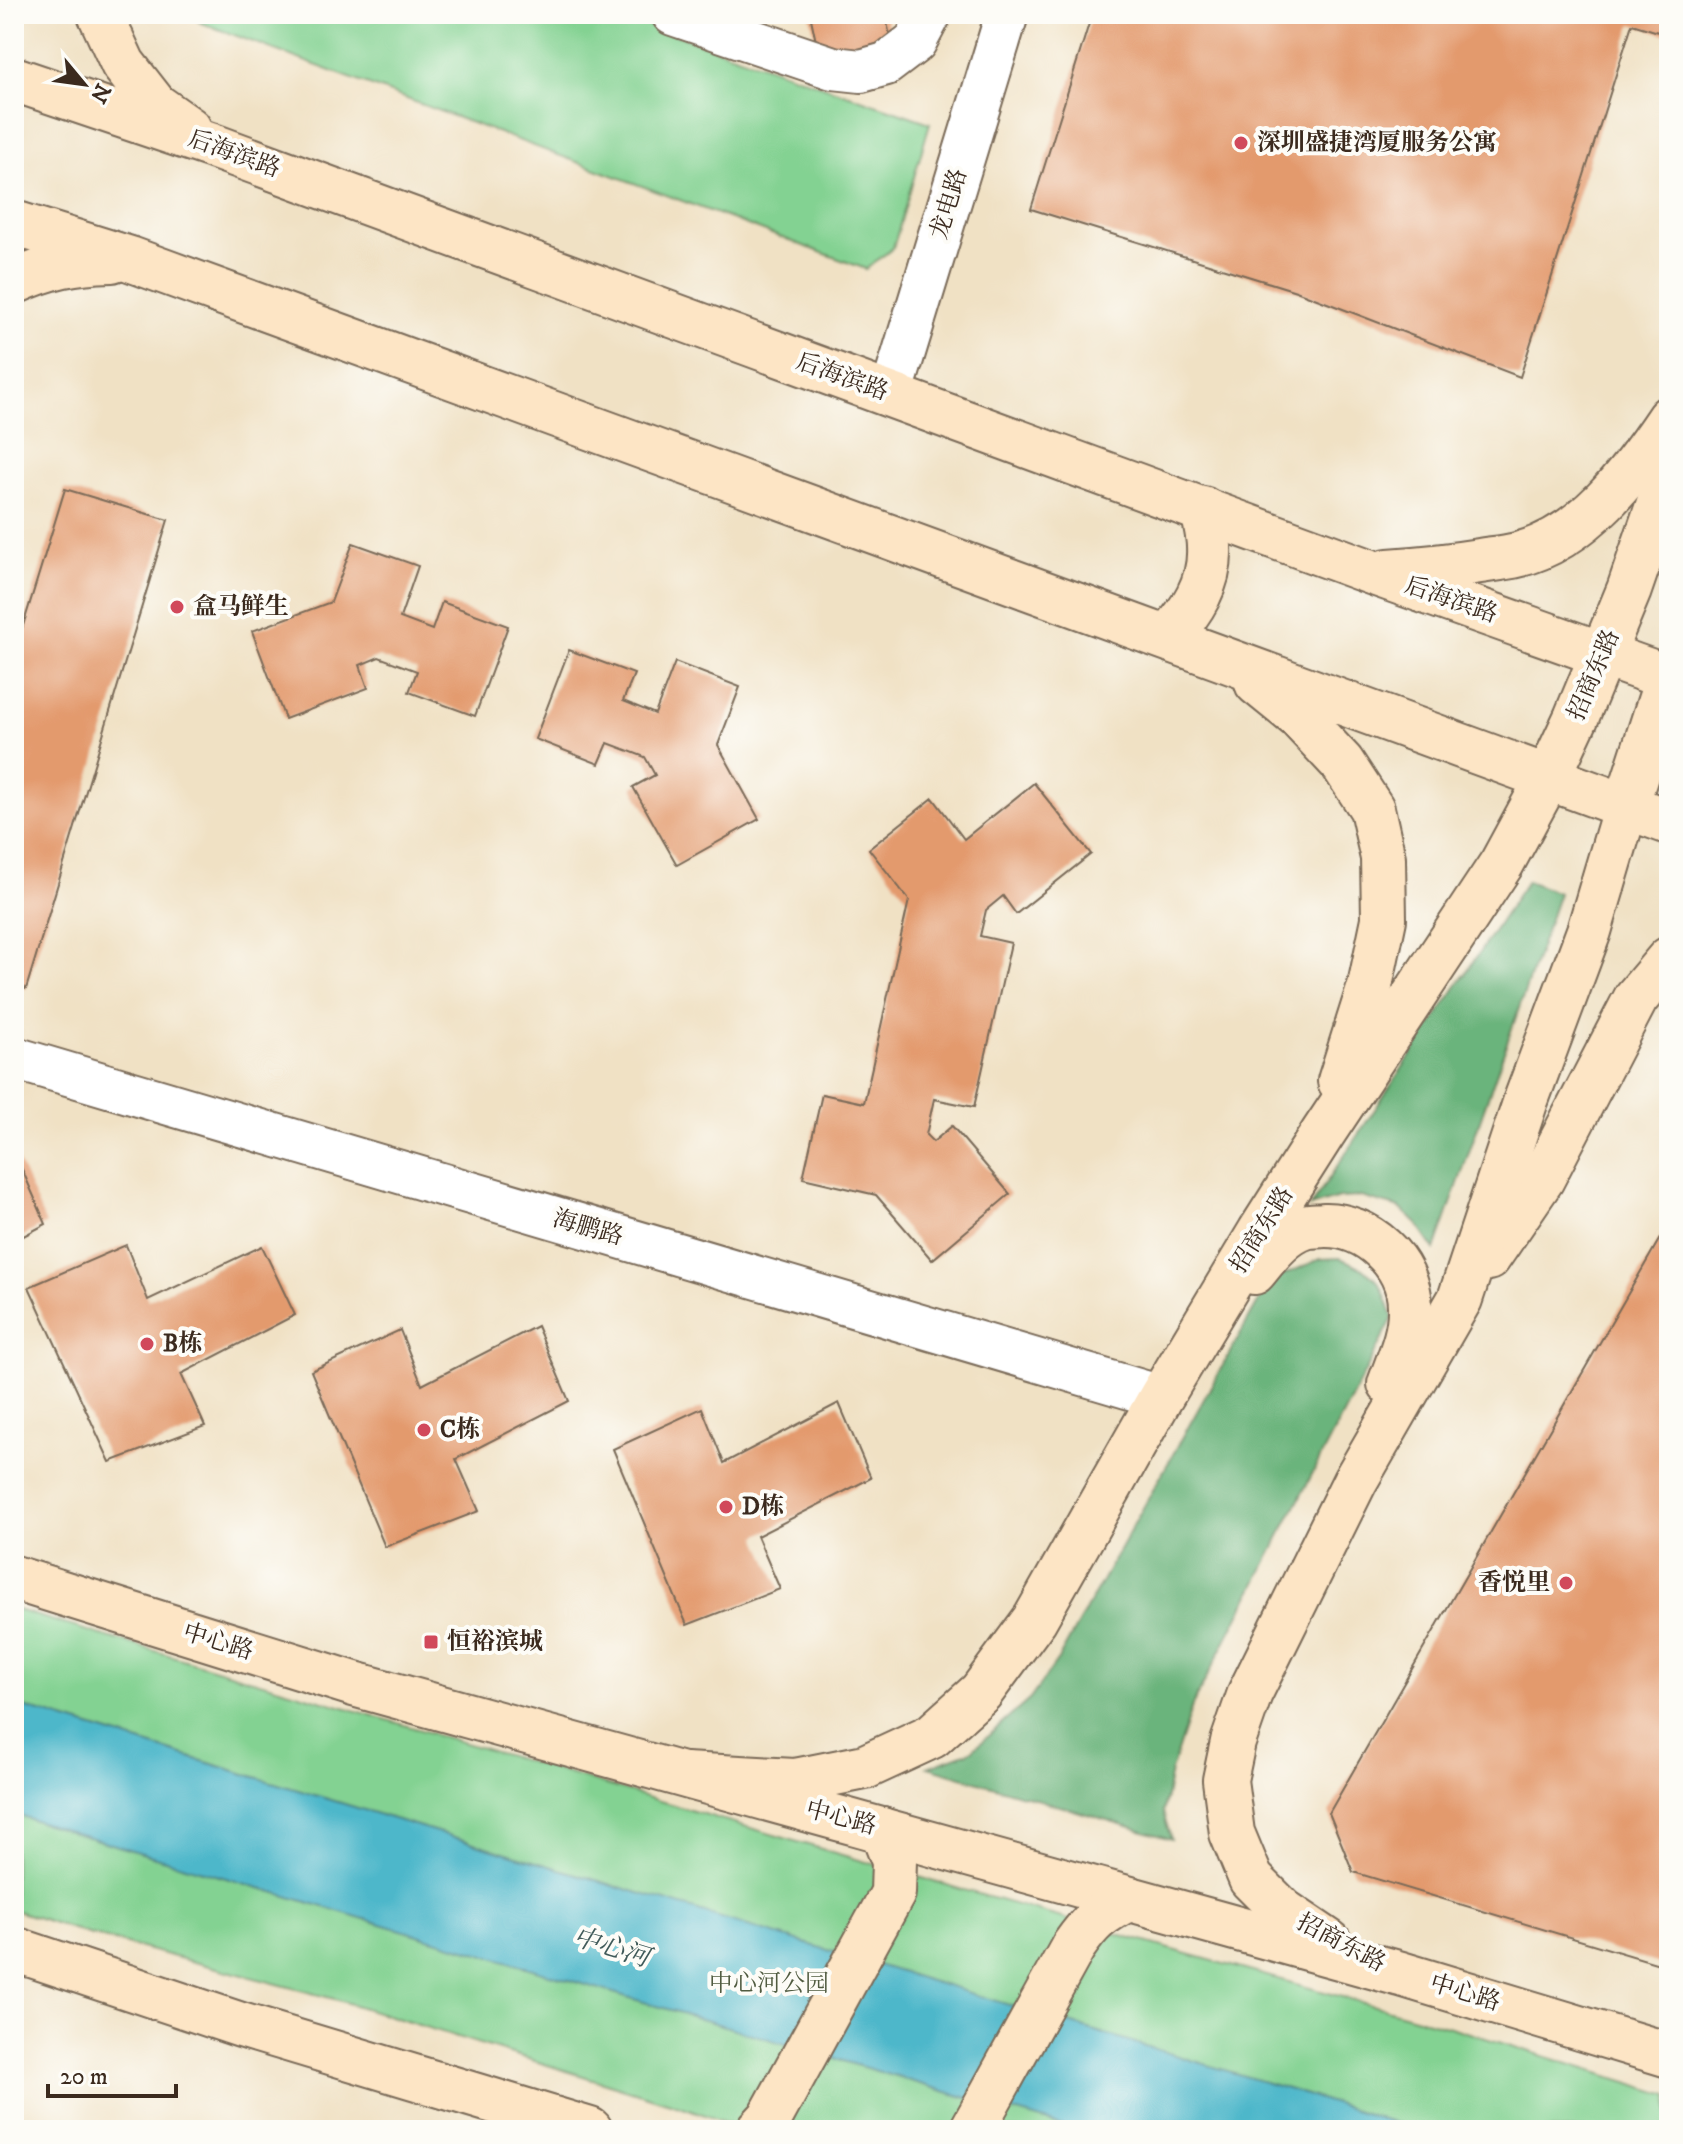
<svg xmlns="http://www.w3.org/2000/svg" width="1683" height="2144" font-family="'IM FELL DW Pica','Noto Serif SC',serif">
<rect width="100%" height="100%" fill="#fdfcf7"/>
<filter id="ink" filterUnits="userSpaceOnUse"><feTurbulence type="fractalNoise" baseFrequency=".0125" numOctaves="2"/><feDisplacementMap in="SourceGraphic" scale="16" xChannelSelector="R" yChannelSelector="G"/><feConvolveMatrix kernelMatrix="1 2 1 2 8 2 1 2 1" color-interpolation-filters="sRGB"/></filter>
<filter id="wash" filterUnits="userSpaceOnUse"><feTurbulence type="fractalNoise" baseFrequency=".006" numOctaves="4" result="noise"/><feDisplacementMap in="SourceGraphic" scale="32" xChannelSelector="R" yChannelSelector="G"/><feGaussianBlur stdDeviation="1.8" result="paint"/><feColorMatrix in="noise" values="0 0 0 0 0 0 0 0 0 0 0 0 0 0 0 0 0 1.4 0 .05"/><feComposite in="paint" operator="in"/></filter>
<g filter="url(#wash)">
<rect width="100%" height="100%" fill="#f0e1c4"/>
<!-- green -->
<g fill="#83d292" stroke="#5f7e58" stroke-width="2">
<path d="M194,14H616L930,123L893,248L866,269L199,22Z"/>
<path d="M14,1609L835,1853L1170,1949L1447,2026L1669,2095V2130H747L683,2107L338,2000L88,1934L14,1910Z"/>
</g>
<!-- forest -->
<g fill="#6ab47c" stroke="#526f4d" stroke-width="2">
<path d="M1527,881L1559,893L1435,1250L1417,1224L1400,1208L1361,1197L1339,1198L1310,1207Z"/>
<path d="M1340,1258C1379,1275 1380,1279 1393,1318L1192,1706L1171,1771L1163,1812L1171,1839L928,1767L971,1751L1030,1699L1059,1658L1270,1281L1320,1259Z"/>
</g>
<!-- water -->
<path fill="#4db7ca" stroke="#447074" stroke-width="2" d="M14,1704L1307,2095L1417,2130H1075L98,1840L14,1814Z"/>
<g id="blocks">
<!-- building -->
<g fill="#e39a6d">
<path d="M810,14H885L892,44L820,60Z"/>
<path d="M1092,14H1669V30L1668,35L1632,24L1520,377L1296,291L1031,209Z"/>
<path d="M65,489L168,520L26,989L14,986V655Z"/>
<path d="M353,543L418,566L400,618L432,630L442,602L508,626L475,716L409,692L417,671L379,657L360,665L368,688L285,719L252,631L331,602Z"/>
<path d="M569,650L634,674L623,701L655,714L675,662L740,687L718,745L759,819L677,865L633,787L655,775L645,757L608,743L599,764L535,739Z"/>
<path d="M1034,783L1091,854L1016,914L1003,896L986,910L980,936L1011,943L974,1107L934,1099L926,1135L933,1142L952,1126L1010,1194L932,1260L876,1195L803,1178L822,1094L864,1103L909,900L869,849L933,798L964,839Z"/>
<path d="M14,1151L46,1224L14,1241Z"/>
<path d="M1669,1229V1967L1353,1872L1329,1813L1663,1233Z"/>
<path d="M126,1245L148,1300L262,1246L295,1315L181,1374L205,1426L110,1462L29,1287Z"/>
<path d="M537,1326L569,1401L456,1459L479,1511L385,1547L311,1371L400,1330L422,1385Z"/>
<path d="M839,1403L871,1478L757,1536L780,1589L687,1625L613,1449L702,1408L724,1463Z"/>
</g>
</g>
</g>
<g filter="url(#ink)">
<use href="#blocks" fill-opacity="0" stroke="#7a6a58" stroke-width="2"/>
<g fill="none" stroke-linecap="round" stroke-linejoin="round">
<!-- street casing -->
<g stroke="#7a6a58" stroke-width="46">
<g id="street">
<path d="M673,14L833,68L861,71L886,64L915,42L930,14"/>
<path d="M891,395L1007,14"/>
<path d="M14,1058L1161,1397"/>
</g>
</g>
<!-- secondary casing -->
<g stroke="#7a6a58" stroke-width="48">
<g id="secondary">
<path d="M100,14L123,64L155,105L189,129"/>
<path d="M14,79L210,145L1374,573L1669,678"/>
<path d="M14,223L130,259L1669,822"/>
<path d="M14,282C50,266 73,261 112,260"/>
<path d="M1388,571C1419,569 1449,566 1480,561C1492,559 1505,558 1517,555C1585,538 1632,473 1669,418"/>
<path d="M1168,638C1191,612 1211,584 1209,547C1209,535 1205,522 1203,509"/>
<path d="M1257,683L1299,717L1342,763L1372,809L1383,858L1384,919L1370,986L1340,1081"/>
<path d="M1488,1258L1542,1179L1636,998L1669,959"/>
<path d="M1254,1272C1268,1255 1283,1234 1305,1227C1311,1225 1318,1226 1324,1225C1367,1224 1409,1262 1410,1306C1411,1334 1399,1359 1390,1384"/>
<path d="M14,1578L354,1684L1401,1974L1669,2055"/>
<path d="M685,1775L795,1781L865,1767L932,1736L981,1692L1035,1619L1161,1397L1260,1232L1323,1133L1502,863L1548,778L1576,718L1629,590L1669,474"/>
<path d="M1329,1942L1283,1911L1251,1879L1232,1833L1225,1780L1233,1742L1250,1693L1355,1481L1460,1299L1526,1100L1589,931L1626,806L1669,673"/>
<path d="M14,1949L241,2025L590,2130"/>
<path d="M759,2130L770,2118L893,1893L894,1861L882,1830"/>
<path d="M972,2130L1073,1947C1091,1921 1100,1913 1128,1899"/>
</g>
</g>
<!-- street -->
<use href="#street" stroke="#fff" stroke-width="42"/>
<!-- secondary -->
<use href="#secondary" stroke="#fde5c5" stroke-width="44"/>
</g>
</g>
<!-- markers -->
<g fill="#d1495b" stroke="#fdfcf7" stroke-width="3">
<circle cx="1241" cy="143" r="8"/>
<circle cx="177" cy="607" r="8"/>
<circle cx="147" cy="1344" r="8"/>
<circle cx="424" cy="1430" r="8"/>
<circle cx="726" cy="1507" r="8"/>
<circle cx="1566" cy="1583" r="8"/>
<rect x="423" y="1634" width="16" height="16" rx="4"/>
</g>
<g text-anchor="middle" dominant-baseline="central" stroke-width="8" stroke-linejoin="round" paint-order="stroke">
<!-- poi labels -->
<g font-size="24" font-weight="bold" fill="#3b2a1e" stroke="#fdfcf7" text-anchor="start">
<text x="1257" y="143">深圳盛捷湾厦服务公寓</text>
<text x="193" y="607">盒马鲜生</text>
<text x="163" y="1344">B栋</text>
<text x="440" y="1430">C栋</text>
<text x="742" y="1507">D栋</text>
<text x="1550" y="1583" text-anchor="end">香悦里</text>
<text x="447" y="1642">恒裕滨城</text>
</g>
<!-- street labels -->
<g font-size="24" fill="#3b2a1e" stroke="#fdfcf7">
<text transform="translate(234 154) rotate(20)">后海滨路</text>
<text transform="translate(949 204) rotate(-73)">龙电路</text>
<text transform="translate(842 377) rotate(20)">后海滨路</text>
<text transform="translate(1451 600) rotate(19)">后海滨路</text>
<text transform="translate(1594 675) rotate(-67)">招商东路</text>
<text transform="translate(588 1228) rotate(16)">海鹏路</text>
<text transform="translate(1262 1230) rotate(-58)">招商东路</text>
<text transform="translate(218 1642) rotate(17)">中心路</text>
<text transform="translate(841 1818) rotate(15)">中心路</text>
<text transform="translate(1341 1943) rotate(28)">招商东路</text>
<text transform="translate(1465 1993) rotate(17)">中心路</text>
</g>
<!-- park labels -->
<g font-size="24" fill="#515c41" stroke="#fdfcf7">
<text x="769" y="1984">中心河公园</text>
</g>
<!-- water labels -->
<g font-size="26" font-style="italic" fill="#415b5a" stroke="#fdfcf7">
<text transform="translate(611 1948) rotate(17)">中心河</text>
</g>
</g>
<!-- margin -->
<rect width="1683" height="2144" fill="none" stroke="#fdfcf7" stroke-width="48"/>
<!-- north arrow -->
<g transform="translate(84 84) rotate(119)" stroke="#fdfcf7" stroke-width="6" paint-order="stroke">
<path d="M0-6L14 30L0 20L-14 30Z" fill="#3b2a1e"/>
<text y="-12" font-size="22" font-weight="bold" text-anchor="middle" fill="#3b2a1e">N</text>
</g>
<!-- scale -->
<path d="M48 2084v12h128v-12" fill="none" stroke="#3b2a1e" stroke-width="4"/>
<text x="60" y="2084" font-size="24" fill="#3b2a1e" stroke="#fdfcf7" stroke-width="6" paint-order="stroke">20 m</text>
</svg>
